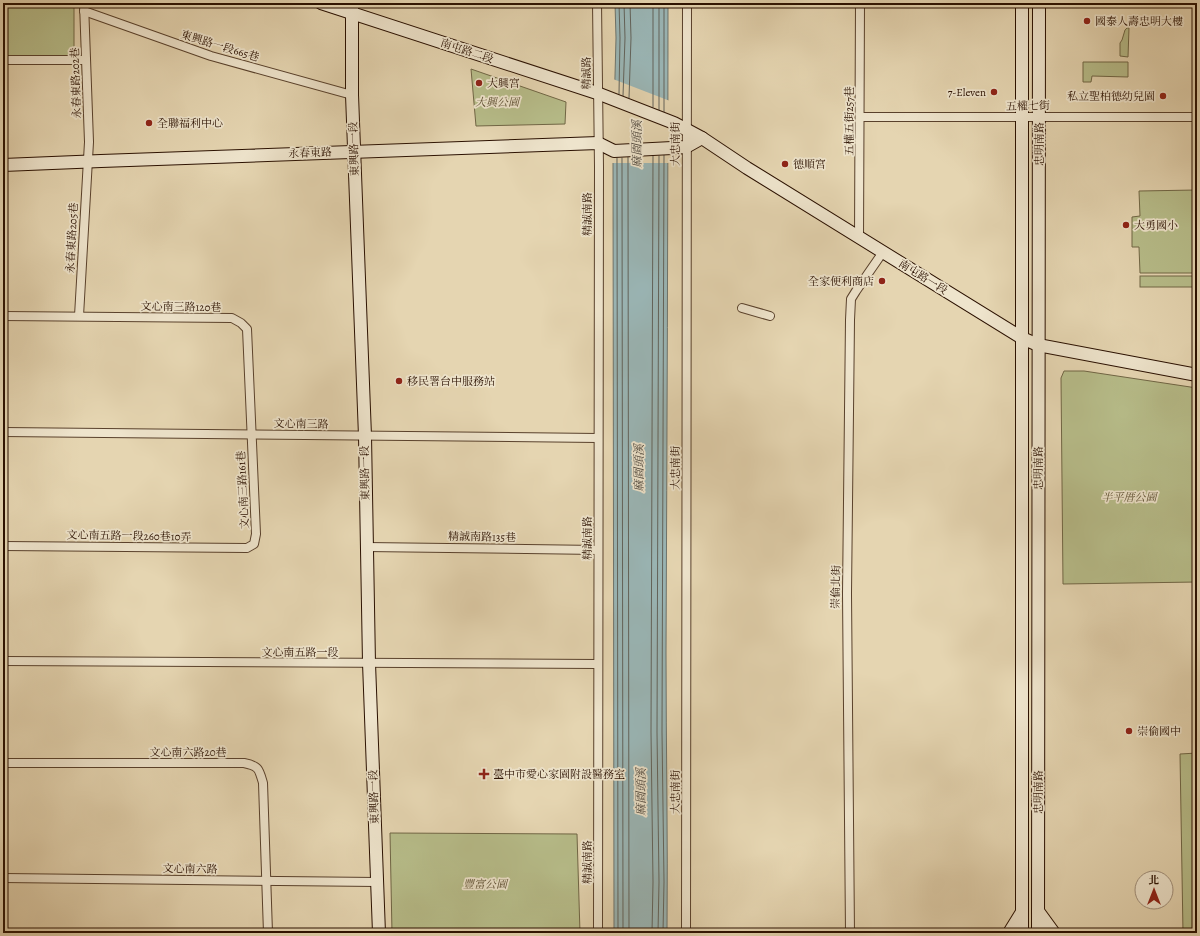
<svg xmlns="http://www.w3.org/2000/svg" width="1200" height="936" font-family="Alegreya,'Noto Serif TC',serif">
<rect width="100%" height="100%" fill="#e5d5b1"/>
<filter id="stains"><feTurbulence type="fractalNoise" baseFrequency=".005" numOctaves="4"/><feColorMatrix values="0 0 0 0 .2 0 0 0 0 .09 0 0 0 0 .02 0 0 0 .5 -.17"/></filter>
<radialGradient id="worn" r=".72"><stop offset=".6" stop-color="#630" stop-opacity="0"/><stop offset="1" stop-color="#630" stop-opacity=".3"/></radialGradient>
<!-- green -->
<g fill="#b7bd8a" stroke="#706645">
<rect x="3" y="3" width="71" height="53"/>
<path d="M1127,28H1129L1128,57L1120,56V43L1122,40L1125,30Z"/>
<path d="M1083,62H1128V77L1092,76L1091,82H1083Z"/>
<path d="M471,69L566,102L565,124L476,126Z"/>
<path d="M1196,190V273H1140L1139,247H1132V217L1140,216L1139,191Z"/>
<rect x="1140" y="276" width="57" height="11"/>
<path d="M1064,371H1084L1197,388V582L1063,584L1061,378Z"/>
<path d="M1197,753V933H1183L1180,754Z"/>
<path d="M390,833L577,834L580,933H392Z"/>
</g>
<!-- water -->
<path fill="#9ab6b6" stroke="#6d746d" d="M615,3H668C668,219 667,436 666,653C666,746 668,840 667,933H614L613,151L616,38Z"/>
<!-- pier -->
<path fill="#e5d5b1" d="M613,79L670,101L671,163H611Z"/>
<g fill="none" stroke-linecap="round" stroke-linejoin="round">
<!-- shore -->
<g stroke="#62635b" stroke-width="1">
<path d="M653,3V107"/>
<path d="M659,3V110"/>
<path d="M619,94L620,38L619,3"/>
<path d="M623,96L625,38L624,3"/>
<path d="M629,98L631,38L630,3"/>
<path d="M664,112V3"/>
<path d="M628,157L629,933"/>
<path d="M617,158L618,933"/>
<path d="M622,158L623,933"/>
<path d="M652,933L653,882L651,732L653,156"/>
<path d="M658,933L659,882L657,732L659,156"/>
<path d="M663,933L664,882L662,732L664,155"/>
</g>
<!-- street casing -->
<g stroke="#59412c" stroke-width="10">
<g id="street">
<path d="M597,3L599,167L598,933"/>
<path d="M84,11L211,56L352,95"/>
<path d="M3,60H86"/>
<path d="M860,117H1197"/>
<path d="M859,238L860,3"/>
<path d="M742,308L770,316"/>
<path d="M3,316L232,318L241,323L247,329L256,534L254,544L247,548L3,546"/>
<path d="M79,316L89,142L84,3"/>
<path d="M3,432L598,438"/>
<path d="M366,547L598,550"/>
<path d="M3,661L598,664"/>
<path d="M3,763H244C259,766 259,769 263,783L268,933"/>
<path d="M3,878L377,882"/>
<path d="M686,933L687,3"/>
<path d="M850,933L847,594L850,320L851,299L856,291L883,252"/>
</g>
</g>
<!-- secondary casing -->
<g stroke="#2a1000" stroke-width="14">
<g id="secondary">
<path d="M321,3L597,93L674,123L702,138L747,168L1022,338L1038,345L1197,375"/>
<path d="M352,3V95L365,436L369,663L379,933"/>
<path d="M1022,3V933"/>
<path d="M3,165L101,161L598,143L614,151L672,148L686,147L702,138"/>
<path d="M1038,911L1054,933"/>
<path d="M1009,933L1022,912"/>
<path d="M1038,933L1039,3"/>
</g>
</g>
<!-- street -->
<use href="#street" stroke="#eee4cc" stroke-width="8"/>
<!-- secondary -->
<use href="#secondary" stroke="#eee4cc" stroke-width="12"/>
</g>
<!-- markers -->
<g fill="#8f2418" stroke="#eee4cc" stroke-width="1.5">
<circle cx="1087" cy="21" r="4"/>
<circle cx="479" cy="83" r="4"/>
<circle cx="994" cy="92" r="4"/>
<circle cx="1163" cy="96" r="4"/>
<circle cx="149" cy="123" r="4"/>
<circle cx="785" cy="164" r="4"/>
<circle cx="1126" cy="225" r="4"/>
<circle cx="882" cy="281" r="4"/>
<circle cx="399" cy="381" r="4"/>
<circle cx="1129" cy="731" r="4"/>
<path d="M482 768h4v4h4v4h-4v4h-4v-4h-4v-4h4z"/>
</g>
<g text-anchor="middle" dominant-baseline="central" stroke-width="3.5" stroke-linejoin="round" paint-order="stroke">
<!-- poi labels -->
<g font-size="11" fill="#2a1000" stroke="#eee4cc" text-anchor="start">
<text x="1095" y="21">國泰人壽忠明大樓</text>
<text x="487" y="83">大興宮</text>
<text x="986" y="92" text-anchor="end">7-Eleven</text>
<text x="1155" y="96" text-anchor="end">私立聖柏德幼兒園</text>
<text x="157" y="123">全聯福利中心</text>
<text x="793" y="164">德順宮</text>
<text x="1134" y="225">大勇國小</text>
<text x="874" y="281" text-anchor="end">全家便利商店</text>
<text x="407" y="381">移民署台中服務站</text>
<text x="1137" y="731">崇倫國中</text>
<text x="493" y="774">臺中市愛心家園附設醫務室</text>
</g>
<!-- street labels -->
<g font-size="11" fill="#2a1000" stroke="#eee4cc">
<text transform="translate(220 46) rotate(17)">東興路一段665巷</text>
<text transform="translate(467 51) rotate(18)">南屯路二段</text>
<text transform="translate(586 73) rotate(-90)">精誠路</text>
<text transform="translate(76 83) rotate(-92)">永春東路202巷</text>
<text transform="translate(1028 106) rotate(-1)">五權七街</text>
<text transform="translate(849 121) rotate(-90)">五權五街257巷</text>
<text transform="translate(675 144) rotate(-90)">大忠南街</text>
<text transform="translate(1039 144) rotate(-90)">忠明南路</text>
<text transform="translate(354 149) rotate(-92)">東興路一段</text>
<text transform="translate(310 153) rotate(-2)">永春東路</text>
<text transform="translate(587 214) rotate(-90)">精誠南路</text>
<text transform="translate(72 238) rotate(-87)">永春東路205巷</text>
<text transform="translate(923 277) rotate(32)">南屯路一段</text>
<text transform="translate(181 307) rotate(1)">文心南三路120巷</text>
<text transform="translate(301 424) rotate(1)">文心南三路</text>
<text transform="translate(675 468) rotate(-90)">大忠南街</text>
<text transform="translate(1038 468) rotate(-90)">忠明南路</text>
<text transform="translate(365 473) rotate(-91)">東興路一段</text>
<text transform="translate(243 490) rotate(-93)">文心南三路161巷</text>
<text transform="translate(129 536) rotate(1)">文心南五路一段260巷10弄</text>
<text transform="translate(482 537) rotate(1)">精誠南路135巷</text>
<text transform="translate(587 538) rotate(-90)">精誠南路</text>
<text transform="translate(836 587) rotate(-89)">崇倫北街</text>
<text x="300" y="652">文心南五路一段</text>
<text x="188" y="752">文心南六路20巷</text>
<text transform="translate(675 792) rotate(-90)">大忠南街</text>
<text transform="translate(1038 792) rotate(-90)">忠明南路</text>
<text transform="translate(374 797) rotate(-92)">東興路一段</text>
<text transform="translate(587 862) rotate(-90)">精誠南路</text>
<text transform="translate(190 869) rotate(1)">文心南六路</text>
</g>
<!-- park labels -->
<g font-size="11" font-style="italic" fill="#5b4d30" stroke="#eee4cc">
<text x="497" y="102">大興公園</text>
<text x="1129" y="497">半平厝公園</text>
<text x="485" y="884">豐富公園</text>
</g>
<!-- water labels -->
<g font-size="12" font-style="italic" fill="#514a40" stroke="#eee4cc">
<text transform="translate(637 144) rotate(-90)">麻園頭溪</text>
<text transform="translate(639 468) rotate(-90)">麻園頭溪</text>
<text transform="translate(641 792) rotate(-90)">麻園頭溪</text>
</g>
</g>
<!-- margin -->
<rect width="1200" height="936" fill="none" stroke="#e5d5b1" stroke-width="16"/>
<rect x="4" y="4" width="1192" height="928" fill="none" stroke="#2a1000" stroke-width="2"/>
<rect x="8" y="8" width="1184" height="920" fill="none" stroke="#2a1000"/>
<!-- north arrow -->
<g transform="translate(1154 890)"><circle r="19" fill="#eee4cc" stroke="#a08f7a"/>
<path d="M0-3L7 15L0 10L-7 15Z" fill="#8f2418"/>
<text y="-6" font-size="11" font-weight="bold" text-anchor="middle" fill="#2a1000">北</text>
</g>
<rect width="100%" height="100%" filter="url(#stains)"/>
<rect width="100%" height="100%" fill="url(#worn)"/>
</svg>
